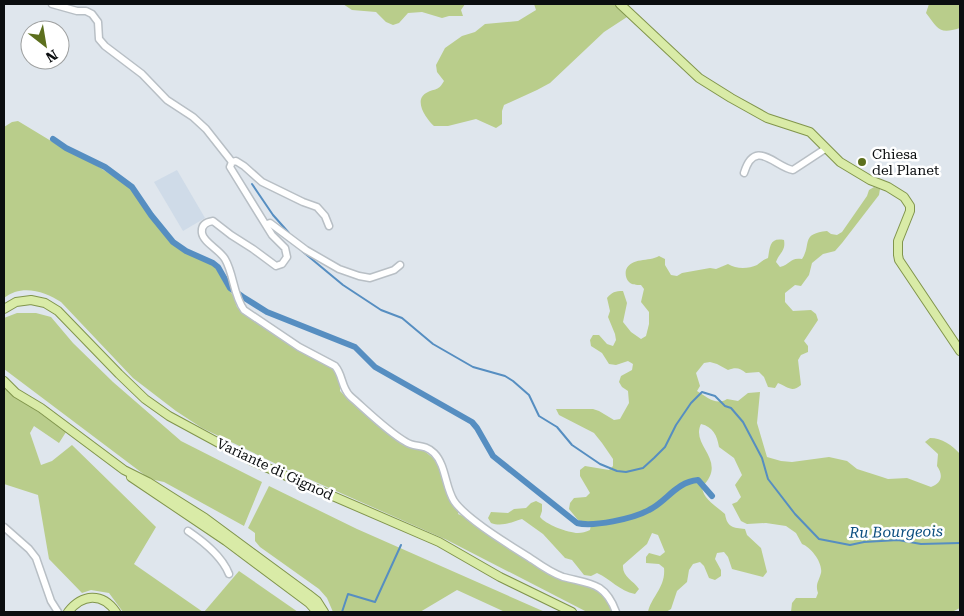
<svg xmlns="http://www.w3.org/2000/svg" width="964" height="616" font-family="'Roboto Serif',serif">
<rect width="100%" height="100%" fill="#dfe6ed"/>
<!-- built -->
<path fill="#cfdbe8" d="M177,170L205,218L183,231L154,182Z"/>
<!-- green -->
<g fill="#b9cd8b">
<path d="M343,4H465L461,10L463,16H449L442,18L422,12L408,13L399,23L393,25L386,22L376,12L352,10Z"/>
<path d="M534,4H616L626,13L627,17L604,32L550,83L537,90L504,105L502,111V124L496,128L476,119L448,126H434C426,119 412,99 428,92C437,88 438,91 444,81L437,72L436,65L445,48L462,36L475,32L485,24L518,21L536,10Z"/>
<path d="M929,4H960V28C938,35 938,28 926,13Z"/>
<path d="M18,121L61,147L91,162L130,187L170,241L188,253L214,265L227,288L233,295L237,307L243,314L306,354L325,363L335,370L340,383V391L346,397L406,446L422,449L433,458L436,459L450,497L459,511L458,514L467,518L547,572L597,588L603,593L613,612H587L447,540L293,472L202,428L176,411L133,378L61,302C45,291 21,284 4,298V127L12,122Z"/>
<path d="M874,187L880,189L879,195L842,243L835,251L823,254L812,263L809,275L801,286L795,285L785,293V302L793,311L811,310L816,314L818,320L804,341L808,346V352L801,355L798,360L801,385C792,393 788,387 778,383L775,388L768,387L764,377L759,372L746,373C740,368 736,367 728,370L717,364L710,362L704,363L696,373L700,386L697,391C707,397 716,406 727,399L738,401L748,393L760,392L757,423L767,457L781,461L792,462L829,457L847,461L857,469L882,477L888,479L907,478L931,487C941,483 944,476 937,466L938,454L925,442L930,438C942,438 952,445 960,454V608L952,612H791L792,603L796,598H816L818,593C815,584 819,581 821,573C823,563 811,547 802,544L796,533L786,526L766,523L747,524L741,521L732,504L737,502L741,497L735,485L742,475L734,458L719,447C717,435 713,427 701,424C690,446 729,460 702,487C703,499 716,506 725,514C727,527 733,528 745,529L747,535L761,548L767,572L763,577L732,569L728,557L724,552L717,553L715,559L721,570V576L715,580L709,578L704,566L700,562L693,564L689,570L687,582L677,591L671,609L666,612H648C651,597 666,587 664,568L659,564L646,563V557L649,553L660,556L665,552L658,535L652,533L647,544L623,565C622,577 633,580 639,589L635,594C619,591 611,579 597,573L591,576L584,575L572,560L565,558L543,534L522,519C512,522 502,527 491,523L488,518L491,512L508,513L514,509L526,508L531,503L536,501L542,504V511L540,517C545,524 568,533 578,533C582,533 586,532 590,530L591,524L578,520L569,509L570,503L574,498L586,497L590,493L580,476V470L585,466L609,470L613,466V459L602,443L594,433L559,415L556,409H593L599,411L614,420L620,419L629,403L628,391L622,387L619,382L621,376L632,370L633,364L628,361L616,365L609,364L602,353L591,346L590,340L593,335H599L607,344L613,346L616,340L615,334L608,317L610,311L607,298C612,292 615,291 623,291L627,303L623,322L631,332L641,339L646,336L649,324V312L641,302L644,289L641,285C636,285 632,285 629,282C626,279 625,274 626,270C631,257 649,262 659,256L665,259V265L671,275L677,276L682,273L710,268L716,269L728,264C736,269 748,269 757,265C761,262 763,260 768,258C770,248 769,237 784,240C786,251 779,253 776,262L780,267C791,264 790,257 802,259C812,244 800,234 827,231L831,234L837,235L842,232L867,196L869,190Z"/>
<path d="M17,313H36L51,317L73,343L113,382L181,441L262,482L244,526L164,482L150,479L4,369V318Z"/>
<path d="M4,387L66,432L59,443L34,426L30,433L41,465L52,461L72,445L156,527L134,564L203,612H123L109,593L91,590L82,593L49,559L38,495L4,484Z"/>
<path d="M269,486L357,529L545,612H505L457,590L420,612H333L327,598L319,589L260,547L255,541V533L248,528Z"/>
<path d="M239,571L298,612H204Z"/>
</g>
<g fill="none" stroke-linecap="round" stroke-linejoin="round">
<!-- stream -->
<g stroke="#568ec1" stroke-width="2">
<path d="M252,184L273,215L289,233"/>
<path d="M302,251L343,285L381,310L402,318L433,344L473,367L505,376L513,381L529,395L539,416L557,427L572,445L600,464L617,471L626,472L643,468L654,458L665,447L676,425L691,403L702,392L715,396L725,406L731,408L743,422L762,458L768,479L795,514L819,539L850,545L864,542L898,540L921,544L960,543"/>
<path d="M342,612L348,594L375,602L401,545"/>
</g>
<!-- canal -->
<path stroke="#568ec1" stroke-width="6" d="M53,139L66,148L105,167L132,187L151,215L173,242L186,251L213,263L218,267L230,288L243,297L267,312L355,347L375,367L472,422L477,428L493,456L577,523C593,527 633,519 649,510C667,501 676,482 698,480L712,496"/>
<!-- minor casing -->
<g stroke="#b8bfc5" stroke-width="9">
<g id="minor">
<path d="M52,4L77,11H86L92,14L98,22L99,39L105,46L142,74L167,100L193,117L206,129L232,162"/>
<path d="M744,173C755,137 775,167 793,170L825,149"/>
<path d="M267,224L270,223L306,250L339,269L359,276L370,278L394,270L400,265"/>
<path d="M329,226L325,216L317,207L303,202L262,182L244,166L236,161L232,162L230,167L272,235L285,248L287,257L282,264L276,266L253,249L231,235L213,221C206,222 201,225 202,233C203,242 220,250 225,259C234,274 233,295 244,310L299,347L335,366C343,375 341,387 350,396C366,410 388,432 406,442C415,448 424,443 434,453C446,465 445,487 454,501C467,520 513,547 533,560C543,567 552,573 563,577C590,584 605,582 616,612"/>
<path d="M4,527L29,549L36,558L51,601L58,612"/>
<path d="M188,531C204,542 222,556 229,574"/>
</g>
</g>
<!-- major casing -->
<g stroke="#81954c" stroke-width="10">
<g id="major">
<path d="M620,4L699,78L731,98L767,118L810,132L840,162L870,180L888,187L904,197L910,206V211L898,241V255L899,260L960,351"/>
<path d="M4,309L16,302L31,300L45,303L58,311L119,374L145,399L169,416L254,462L439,542L500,577L572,612"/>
<path d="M4,381L16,393L41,408L124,470L148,482L205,518L308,594L317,601L324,612"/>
<path d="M131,477L226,541L309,603L317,612"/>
<path d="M68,612C82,594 102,592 116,612"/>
</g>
</g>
<!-- minor -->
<use href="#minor" stroke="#fff" stroke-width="6"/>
<!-- major -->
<use href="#major" stroke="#d9eba7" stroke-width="8"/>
</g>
<!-- markers -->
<circle fill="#5c6f1d" stroke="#fff" stroke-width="2" cx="862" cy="162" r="5"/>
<g text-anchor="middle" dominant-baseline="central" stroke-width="5" stroke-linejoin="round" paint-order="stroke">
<!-- poi labels -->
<g font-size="14" fill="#0b0e10" stroke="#fff" text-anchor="start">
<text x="872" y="154">Chiesa<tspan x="872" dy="16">del Planet</tspan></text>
</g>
<!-- street labels -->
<g font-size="14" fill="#0b0e10" stroke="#fff">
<text transform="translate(275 469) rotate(25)">Variante di Gignod</text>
</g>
<!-- water labels -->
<g font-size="15" font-style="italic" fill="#0d4f80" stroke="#fff">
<text transform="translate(896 532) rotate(-1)">Ru Bourgeois</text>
</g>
</g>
<!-- border -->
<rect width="964" height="616" fill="none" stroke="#0b0e10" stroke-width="10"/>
<!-- north arrow -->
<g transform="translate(45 45) rotate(149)"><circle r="24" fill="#ffffff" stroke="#9d9f9f"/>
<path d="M0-4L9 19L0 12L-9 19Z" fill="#5c6f1d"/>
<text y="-8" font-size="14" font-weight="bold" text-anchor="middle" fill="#0b0e10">N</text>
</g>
</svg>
